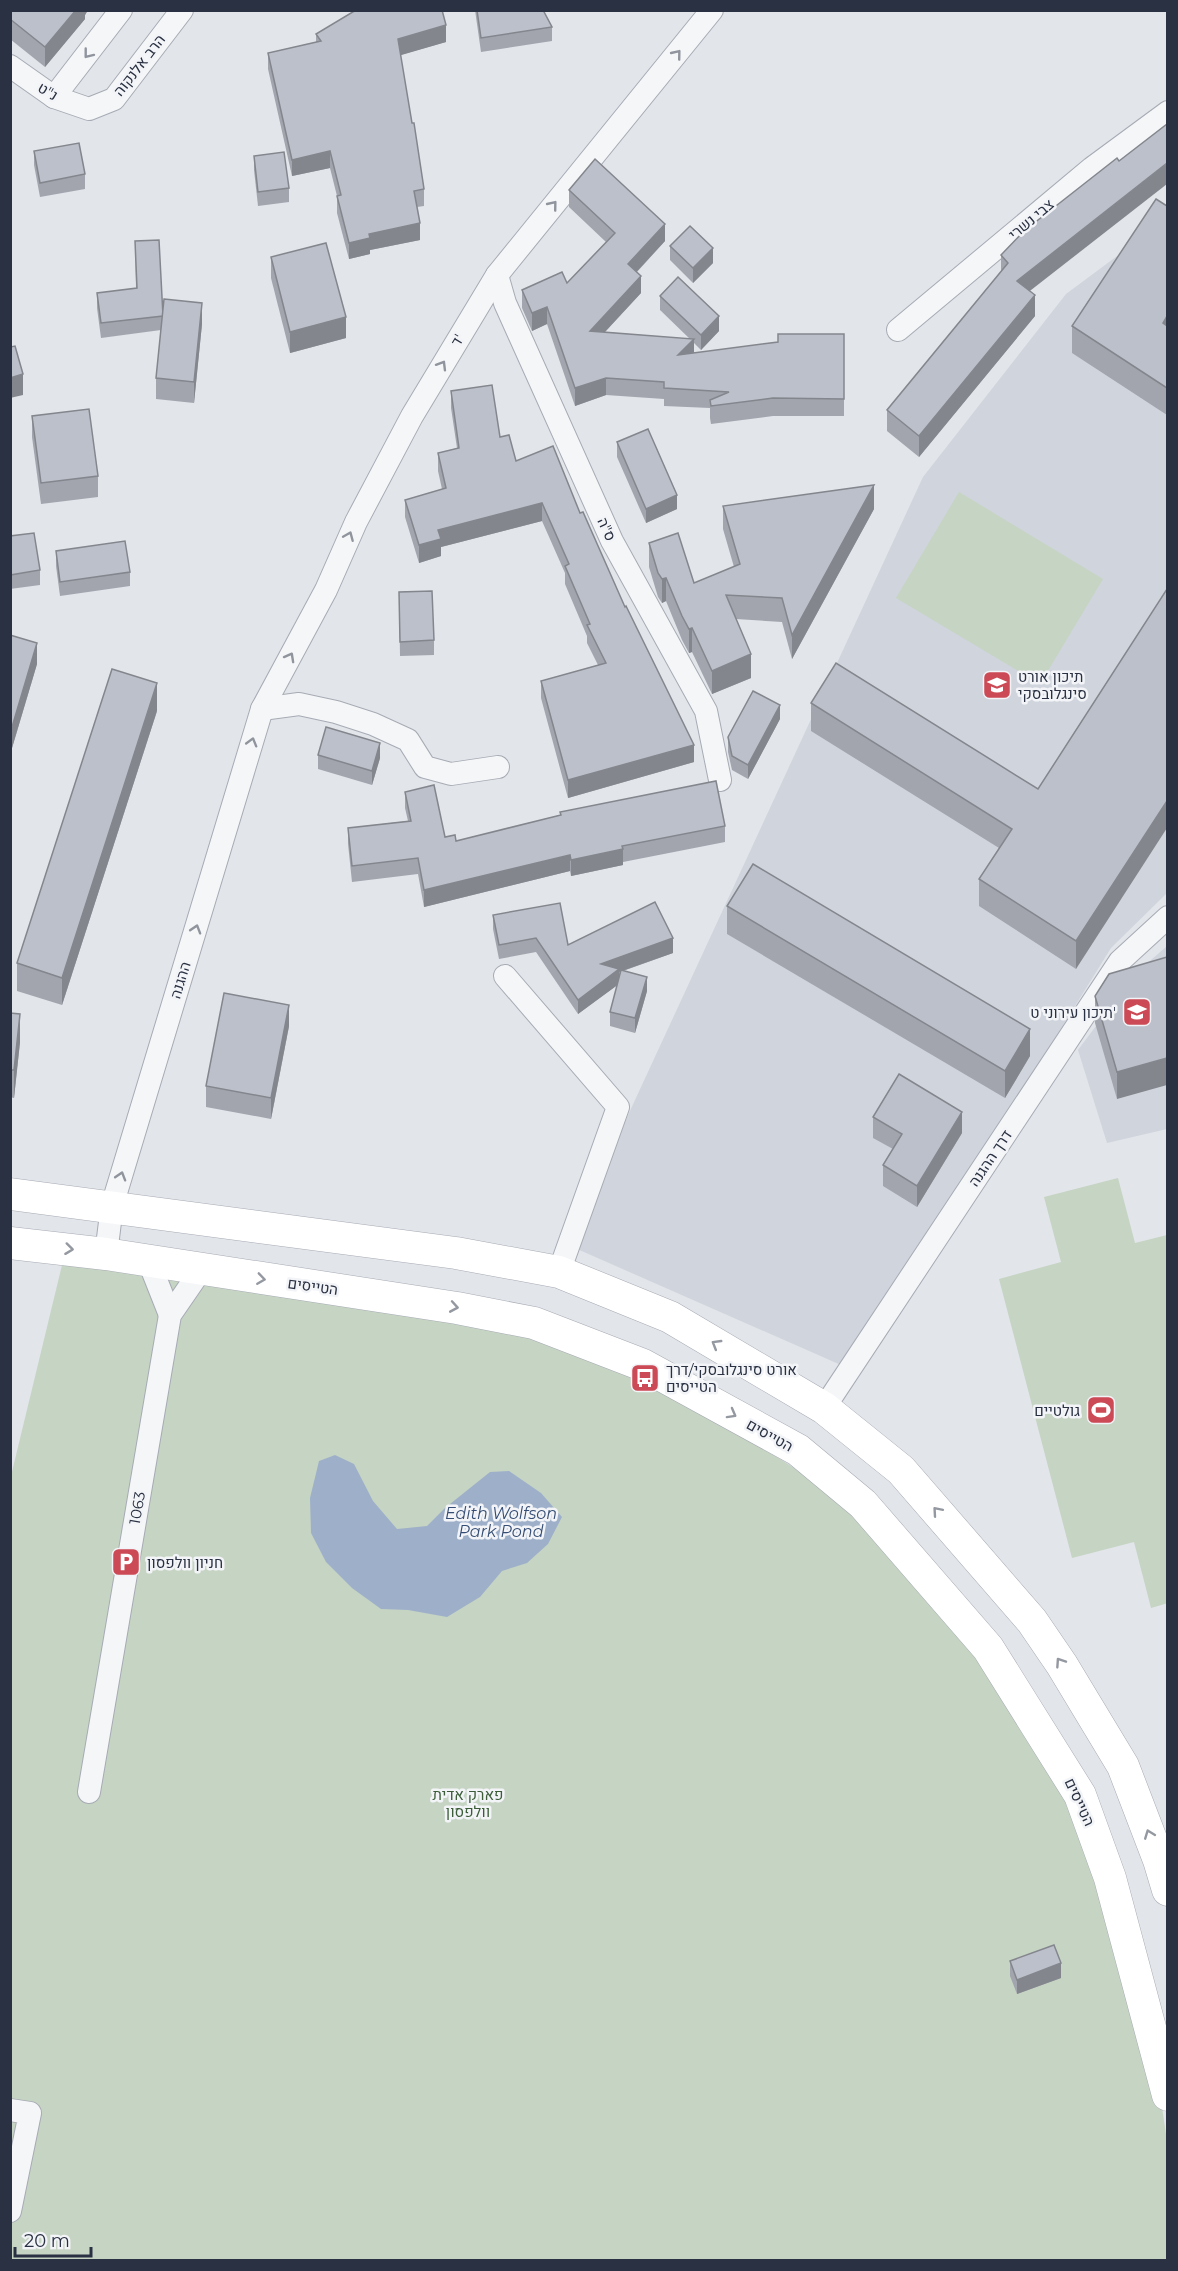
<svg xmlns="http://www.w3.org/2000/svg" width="1178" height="2271" font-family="Montserrat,Heebo,sans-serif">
<rect width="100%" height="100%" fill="#e2e5ea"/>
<!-- built -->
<g fill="#d0d4dc">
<path d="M1167,219V893L1111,948L850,1369L568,1245L923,477L1066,294Z"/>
<path d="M1167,946V1129L1107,1143L1078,1050L1135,974Z"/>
</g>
<!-- green -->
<g fill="#c6d4c3">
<path d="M959,492L1103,579L1040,684L896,598Z"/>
<path d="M1118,1178L1135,1243L1167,1235L1168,1603L1151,1608L1134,1542L1072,1558L999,1279L1061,1262L1044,1197Z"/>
<path d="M63,1261L537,1333L675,1392L852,1505L981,1654L1069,1792L1151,2034L1167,2141V2260H11L10,1480Z"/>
</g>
<!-- water -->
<path fill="#9eb0c9" d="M335,1455L354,1464L373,1501L397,1529L427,1526L445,1508L490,1472L509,1471L541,1493L562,1517L548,1544L527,1563L502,1571L480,1597L447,1617L408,1610L381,1609L352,1588L326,1562L311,1533L310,1498L319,1461Z"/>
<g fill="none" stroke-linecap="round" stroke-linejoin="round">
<!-- street casing -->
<g stroke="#a7abb4" stroke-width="24">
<g id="street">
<path d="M10,66L54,97L89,109L114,99L182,10"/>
<path d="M54,97L121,10"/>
<path d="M497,275L505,303L612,541L706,711L720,780"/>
<path d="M898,330L1092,168L1168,112"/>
<path d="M262,709L299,704L336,712L373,724L408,740L425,767L451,774L498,767"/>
<path d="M505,976L618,1107L559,1272"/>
<path d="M106,1254L112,1206L262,709L326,590L356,522L412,416L497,275L712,10"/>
<path d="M149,1262L170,1315"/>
<path d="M824,1408L1120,961L1168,917"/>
<path d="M89,1792L170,1315L201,1270"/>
<path d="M10,2110L30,2113L10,2211"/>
</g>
</g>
<!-- secondary casing -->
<g stroke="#a7abb4" stroke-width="33">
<g id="secondary">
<path d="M10,1194L456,1253L559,1272L670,1317L824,1408L901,1470L1032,1621L1062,1665L1123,1766L1159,1860L1168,1890"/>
<path d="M10,1243L106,1254L457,1308L534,1323L643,1365L798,1450L863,1504L988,1648L1080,1795L1110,1878L1168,2095"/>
</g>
</g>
<!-- street -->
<use href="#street" stroke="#f5f6f8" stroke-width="22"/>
<!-- secondary -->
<use href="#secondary" stroke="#fff" stroke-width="32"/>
</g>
<!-- wall -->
<g fill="#a2a5ae">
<path d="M10,10H88L85,15V19L45,67L10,39Z"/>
<path d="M475,10H543L552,27V41L481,52Z"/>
<path d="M316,34L446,42L400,55L424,189V206L417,207L420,240L370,250V254L349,259L337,213V196L330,168L292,176L268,69V53L316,42Z"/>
<path d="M34,151L85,174V189L40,197L34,165Z"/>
<path d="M254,156L289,188V202L258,206L254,170Z"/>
<path d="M569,190L665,241L637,272L641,293L605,332L690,339L660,310V296L719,331L701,350L694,343V353L844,334V416H773L711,424L710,418V408L664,406V399L606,395L575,406L547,324L532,331L522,308V290L567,283L606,242L569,207Z"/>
<path d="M1167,206V415L1072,353V326Z"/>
<path d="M1024,231L1030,291L1035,316L919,457L887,431V410L1001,272V255Z"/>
<path d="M135,241L163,312L202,324L194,403L156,399V378L161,330L101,338L97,308V293L136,288Z"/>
<path d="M670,246L713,263L693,283L670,260Z"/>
<path d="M271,257L346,338L290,353L271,278Z"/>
<path d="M451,391L500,437L516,461L580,513L625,607L694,762L568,798L541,698V681L598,665L587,643V636L565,584V573L542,521L441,547V556L419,563L405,517V500L442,489L438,471V453L457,448L451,408Z"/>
<path d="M32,416L98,476V497L41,504L32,437Z"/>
<path d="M617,442L677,509L646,523L617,457Z"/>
<path d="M723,506L874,509L792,659L782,622L736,619L751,678L712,694L692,652L689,653L682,640L666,601L662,603L658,597L649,567V543L694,583L734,567L723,529Z"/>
<path d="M10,536L40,570V585L10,589Z"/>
<path d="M56,551L130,572V586L60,596L56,566Z"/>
<path d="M1167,589L1076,969L979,906V879L999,848L811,731V703L1038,789Z"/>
<path d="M399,592L434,640V655L400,656Z"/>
<path d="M10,635L37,664L12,748H10Z"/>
<path d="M157,711L62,1005L17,991V963Z"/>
<path d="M780,719L748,779L732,770L728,752V737Z"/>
<path d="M318,755L380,758L372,785L318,769Z"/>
<path d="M405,792L445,837L456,841L560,815V812L725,826V842L623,862V865L571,876L570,871L424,907L418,874L352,882L348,844V828L408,821L405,808Z"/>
<path d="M727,906L1030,1056L1005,1098L727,934Z"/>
<path d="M493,915L568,945L673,953L623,971L647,991L635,1033L610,1026V1012L617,985L578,1014L536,952L499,959L493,929Z"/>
<path d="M1167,957L1117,1099L1095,1023V996Z"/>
<path d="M10,1013L20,1042L14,1098L10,1097Z"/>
<path d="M289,1026L271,1119L206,1107V1086Z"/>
<path d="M873,1117L962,1133L917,1207L883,1186V1165L893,1149L873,1138Z"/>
<path d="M1010,1961L1061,1978L1017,1994L1010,1976Z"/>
</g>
<!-- shaded-wall -->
<g fill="#84868d">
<path d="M76,10H88L85,15V19L45,67V47Z"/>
<path d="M446,25V42L398,56V39Z"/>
<path d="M330,151V168L292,176V160Z"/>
<path d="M1167,163V184L1017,301V281Z"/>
<path d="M420,223V240L370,250V254L349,259V243L369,234Z"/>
<path d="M665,224V241L628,281V264Z"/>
<path d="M713,248V263L693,283V268Z"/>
<path d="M641,276V293L590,348V331Z"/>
<path d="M1035,295V316L919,457V436Z"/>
<path d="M202,303V324L194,403V382Z"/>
<path d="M547,307V324L532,331V313Z"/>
<path d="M719,316V331L701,350V335Z"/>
<path d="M1167,316V344L1163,323Z"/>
<path d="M346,317V338L290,353V332Z"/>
<path d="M694,339V356L678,355Z"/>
<path d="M23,374V395L10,398V378Z"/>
<path d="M606,378V395L575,406V388Z"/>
<path d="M874,485V509L792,659V635Z"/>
<path d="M677,495V509L646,523V509Z"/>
<path d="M542,503V521L441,547V556L419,563V545L438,530Z"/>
<path d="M666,578V601L662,603V579Z"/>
<path d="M692,628V652L689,653V629Z"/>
<path d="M37,643V664L12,748V727Z"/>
<path d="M751,654V678L712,694V671Z"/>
<path d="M157,683V711L62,1005V978Z"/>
<path d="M780,705V719L748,779V765Z"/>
<path d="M380,743V758L372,785V771Z"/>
<path d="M694,745V762L568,798V780Z"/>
<path d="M1167,801V828L1076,969V941Z"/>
<path d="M623,849V865L571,876V860Z"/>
<path d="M570,855V871L424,907V890Z"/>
<path d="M673,938V953L619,972V984L578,1014V1000L601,964Z"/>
<path d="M647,977V991L635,1033V1018Z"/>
<path d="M289,1005V1026L271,1119V1098Z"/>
<path d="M20,1014V1042L14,1098V1070Z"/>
<path d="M1030,1029V1056L1005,1098V1071Z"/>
<path d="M1167,1058V1085L1117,1099V1072Z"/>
<path d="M962,1112V1133L917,1207V1186Z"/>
<path d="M1061,1963V1978L1017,1994V1980Z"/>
</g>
<!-- building -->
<g fill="#bcc0ca" stroke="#84868d" stroke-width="1.5">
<path d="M10,10H76L45,47L10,19Z"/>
<path d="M356,10H442L446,25L398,39L412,123H414L424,189L414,191L420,223L369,234L370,238L349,243L337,196L341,195L330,151L292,160L268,53L321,41L316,34Z"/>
<path d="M477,10H543L552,27L481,38Z"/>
<path d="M1167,124V163L1017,281L1035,295L919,436L887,410L1008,263L1001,255L1024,231L1117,158L1119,161Z"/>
<path d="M79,143L85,174L40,183L34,151Z"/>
<path d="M284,152L289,188L258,192L254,156Z"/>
<path d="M595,159L665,224L628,264L641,276L590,331L694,339L678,355L778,342V334H844V399L773,398L711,406L710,400L729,392L664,388V382L606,378L575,388L547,307L532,313L522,290L562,272L567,283L615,233L569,190Z"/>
<path d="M1156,199L1167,206V316L1163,323L1167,326V388L1072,326Z"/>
<path d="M690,226L713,248L693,268L670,246Z"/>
<path d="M159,240L163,316L101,323L97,293L137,288L135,241Z"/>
<path d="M326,243L346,317L290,332L271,257Z"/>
<path d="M678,277L719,316L701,335L660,296Z"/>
<path d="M164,299L202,303L194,382L156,378Z"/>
<path d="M15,346L23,374L10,378V347Z"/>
<path d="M492,385L500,437L509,435L516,461L553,446L580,513L583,512L625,607L626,606L694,745L568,780L541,681L606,663L587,625L590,624L565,566L569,564L542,503L438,530L441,539L419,545L405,500L446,488L438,453L459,448L451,391Z"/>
<path d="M89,409L98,476L41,483L32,416Z"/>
<path d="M648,429L677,495L646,509L617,442Z"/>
<path d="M874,485L792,635L782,598L726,595L751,654L712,671L692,628L689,629L682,616L666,578L662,579L658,573L649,543L678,533L694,583L740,564L723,506Z"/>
<path d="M34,533L40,570L10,575V536Z"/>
<path d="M125,541L130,572L60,582L56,551Z"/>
<path d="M1167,589V801L1076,941L979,879L1012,829L811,703L836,663L1038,789Z"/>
<path d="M432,591L434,640L400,642L399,592Z"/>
<path d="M10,635L37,643L12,727H10Z"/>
<path d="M112,669L157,683L62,978L17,963Z"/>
<path d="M753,691L780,705L748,765L732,756L728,737Z"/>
<path d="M326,727L380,743L372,771L318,755Z"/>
<path d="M716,781L725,826L622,846L623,849L571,860L570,855L424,890L418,858L352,866L348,828L411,821L405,792L434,785L445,837L455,835L456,841L561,815L560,812Z"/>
<path d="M753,864L1030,1029L1005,1071L727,906Z"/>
<path d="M655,902L673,938L601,964L619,969L578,1000L536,938L499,945L493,915L560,903L568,945Z"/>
<path d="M1167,957V1058L1117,1072L1095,996L1109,974Z"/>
<path d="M621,970L647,977L635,1018L610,1012Z"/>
<path d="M224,993L289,1005L271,1098L206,1086Z"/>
<path d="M10,1013L20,1014L14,1070H10Z"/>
<path d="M899,1074L962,1112L917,1186L883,1165L902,1134L873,1117Z"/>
<path d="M1054,1945L1061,1963L1017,1980L1010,1961Z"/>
</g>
<!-- one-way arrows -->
<defs><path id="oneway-chevron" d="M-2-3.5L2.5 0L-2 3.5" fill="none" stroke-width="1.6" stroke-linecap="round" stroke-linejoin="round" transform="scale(1.5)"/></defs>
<g stroke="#90949d">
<use href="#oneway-chevron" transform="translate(88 54) rotate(128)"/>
<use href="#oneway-chevron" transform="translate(677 54) rotate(-51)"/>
<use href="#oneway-chevron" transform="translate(553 205) rotate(-51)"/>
<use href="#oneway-chevron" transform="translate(442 365) rotate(-59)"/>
<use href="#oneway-chevron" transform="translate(349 536) rotate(-67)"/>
<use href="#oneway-chevron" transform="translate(290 657) rotate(-61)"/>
<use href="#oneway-chevron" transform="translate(252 742) rotate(-74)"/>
<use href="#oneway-chevron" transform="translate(196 929) rotate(-73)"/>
<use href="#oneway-chevron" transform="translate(121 1176) rotate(-73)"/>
</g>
<g stroke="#9498a0">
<use href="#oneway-chevron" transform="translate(69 1249) rotate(7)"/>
<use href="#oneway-chevron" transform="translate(261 1279) rotate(8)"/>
<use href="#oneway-chevron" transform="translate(454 1307) rotate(10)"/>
<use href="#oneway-chevron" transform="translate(716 1344) rotate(-149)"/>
<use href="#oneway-chevron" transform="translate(732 1414) rotate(29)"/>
<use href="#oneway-chevron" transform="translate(937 1511) rotate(-131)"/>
<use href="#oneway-chevron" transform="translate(1060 1662) rotate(-124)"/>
<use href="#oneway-chevron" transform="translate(1149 1834) rotate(-111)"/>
</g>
<!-- icons -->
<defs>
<g id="school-square" transform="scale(1.5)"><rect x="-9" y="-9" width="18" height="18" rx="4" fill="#cc4a55" stroke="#f2f4f7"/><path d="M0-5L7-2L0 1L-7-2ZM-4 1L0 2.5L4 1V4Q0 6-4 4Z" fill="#fff"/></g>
<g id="bus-square" transform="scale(1.5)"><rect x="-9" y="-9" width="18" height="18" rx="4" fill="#cc4a55" stroke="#f2f4f7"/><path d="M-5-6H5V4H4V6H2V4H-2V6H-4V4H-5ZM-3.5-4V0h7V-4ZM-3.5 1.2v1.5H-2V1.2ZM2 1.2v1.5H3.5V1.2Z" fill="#fff"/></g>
<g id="stadium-square" transform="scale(1.5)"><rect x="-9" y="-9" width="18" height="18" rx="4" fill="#cc4a55" stroke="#f2f4f7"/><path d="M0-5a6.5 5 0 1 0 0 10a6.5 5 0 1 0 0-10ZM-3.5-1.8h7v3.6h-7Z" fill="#fff"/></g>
<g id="parking-square" transform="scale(1.5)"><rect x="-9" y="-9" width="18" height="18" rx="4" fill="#cc4a55" stroke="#f2f4f7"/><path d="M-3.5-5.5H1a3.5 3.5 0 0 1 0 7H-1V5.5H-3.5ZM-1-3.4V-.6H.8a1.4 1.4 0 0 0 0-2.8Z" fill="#fff"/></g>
</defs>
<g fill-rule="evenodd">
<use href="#school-square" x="997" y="685"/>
<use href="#school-square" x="1137" y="1012"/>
<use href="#bus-square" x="645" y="1378"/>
<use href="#stadium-square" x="1101" y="1410"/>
<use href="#parking-square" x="126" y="1562"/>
</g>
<g text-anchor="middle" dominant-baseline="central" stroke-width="5" stroke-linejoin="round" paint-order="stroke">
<!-- street labels -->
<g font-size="15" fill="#2a3142" stroke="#f2f4f7">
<text transform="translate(139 65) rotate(-52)">הרב אלנקוה</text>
<text transform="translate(48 91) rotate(31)">נ"ט</text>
<text transform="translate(1031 219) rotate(-40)">צבי נשרי</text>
<text transform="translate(457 340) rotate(-59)">ד'</text>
<text transform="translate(607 529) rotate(65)">ס"ה</text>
<text transform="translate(180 980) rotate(-73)">ההגנה</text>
<text transform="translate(990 1158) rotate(-56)">דרך ההגנה</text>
<text transform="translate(313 1286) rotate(8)">הטייסים</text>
<text transform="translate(770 1435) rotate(29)">הטייסים</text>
<text transform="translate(137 1508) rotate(-80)">1063</text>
<text transform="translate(1080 1802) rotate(65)">הטייסים</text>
</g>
<!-- poi labels -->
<g font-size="15" fill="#2a3142" stroke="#f2f4f7" text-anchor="start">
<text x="1018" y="676">תיכון אורט<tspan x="1018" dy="17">סינגלובסקי</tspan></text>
<text x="1116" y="1012" text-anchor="end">תיכון עירוני ט'</text>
<text x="666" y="1369">אורט סינגלובסקי/דרך<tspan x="666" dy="17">הטייסים</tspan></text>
<text x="1080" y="1410" text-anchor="end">גולטיים</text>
<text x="147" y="1562">חניון וולפסון</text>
</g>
<!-- park labels -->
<g font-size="15" fill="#3c5d38" stroke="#f2f4f7">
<text x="468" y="1794">פארק אדית<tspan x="468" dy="17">וולפסון</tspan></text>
</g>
<!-- water labels -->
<g font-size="16" font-style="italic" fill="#354d75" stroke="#f2f4f7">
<text x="501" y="1513">Edith Wolfson<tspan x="501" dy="18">Park Pond</tspan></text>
</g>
</g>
<!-- border -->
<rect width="1178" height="2271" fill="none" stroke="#2a3142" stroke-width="24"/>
<!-- scale -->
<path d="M15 2247v9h76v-9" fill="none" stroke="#2a3142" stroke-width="3"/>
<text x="24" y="2247" font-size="18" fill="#2a3142" stroke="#f2f4f7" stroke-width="4.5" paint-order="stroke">20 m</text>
</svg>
